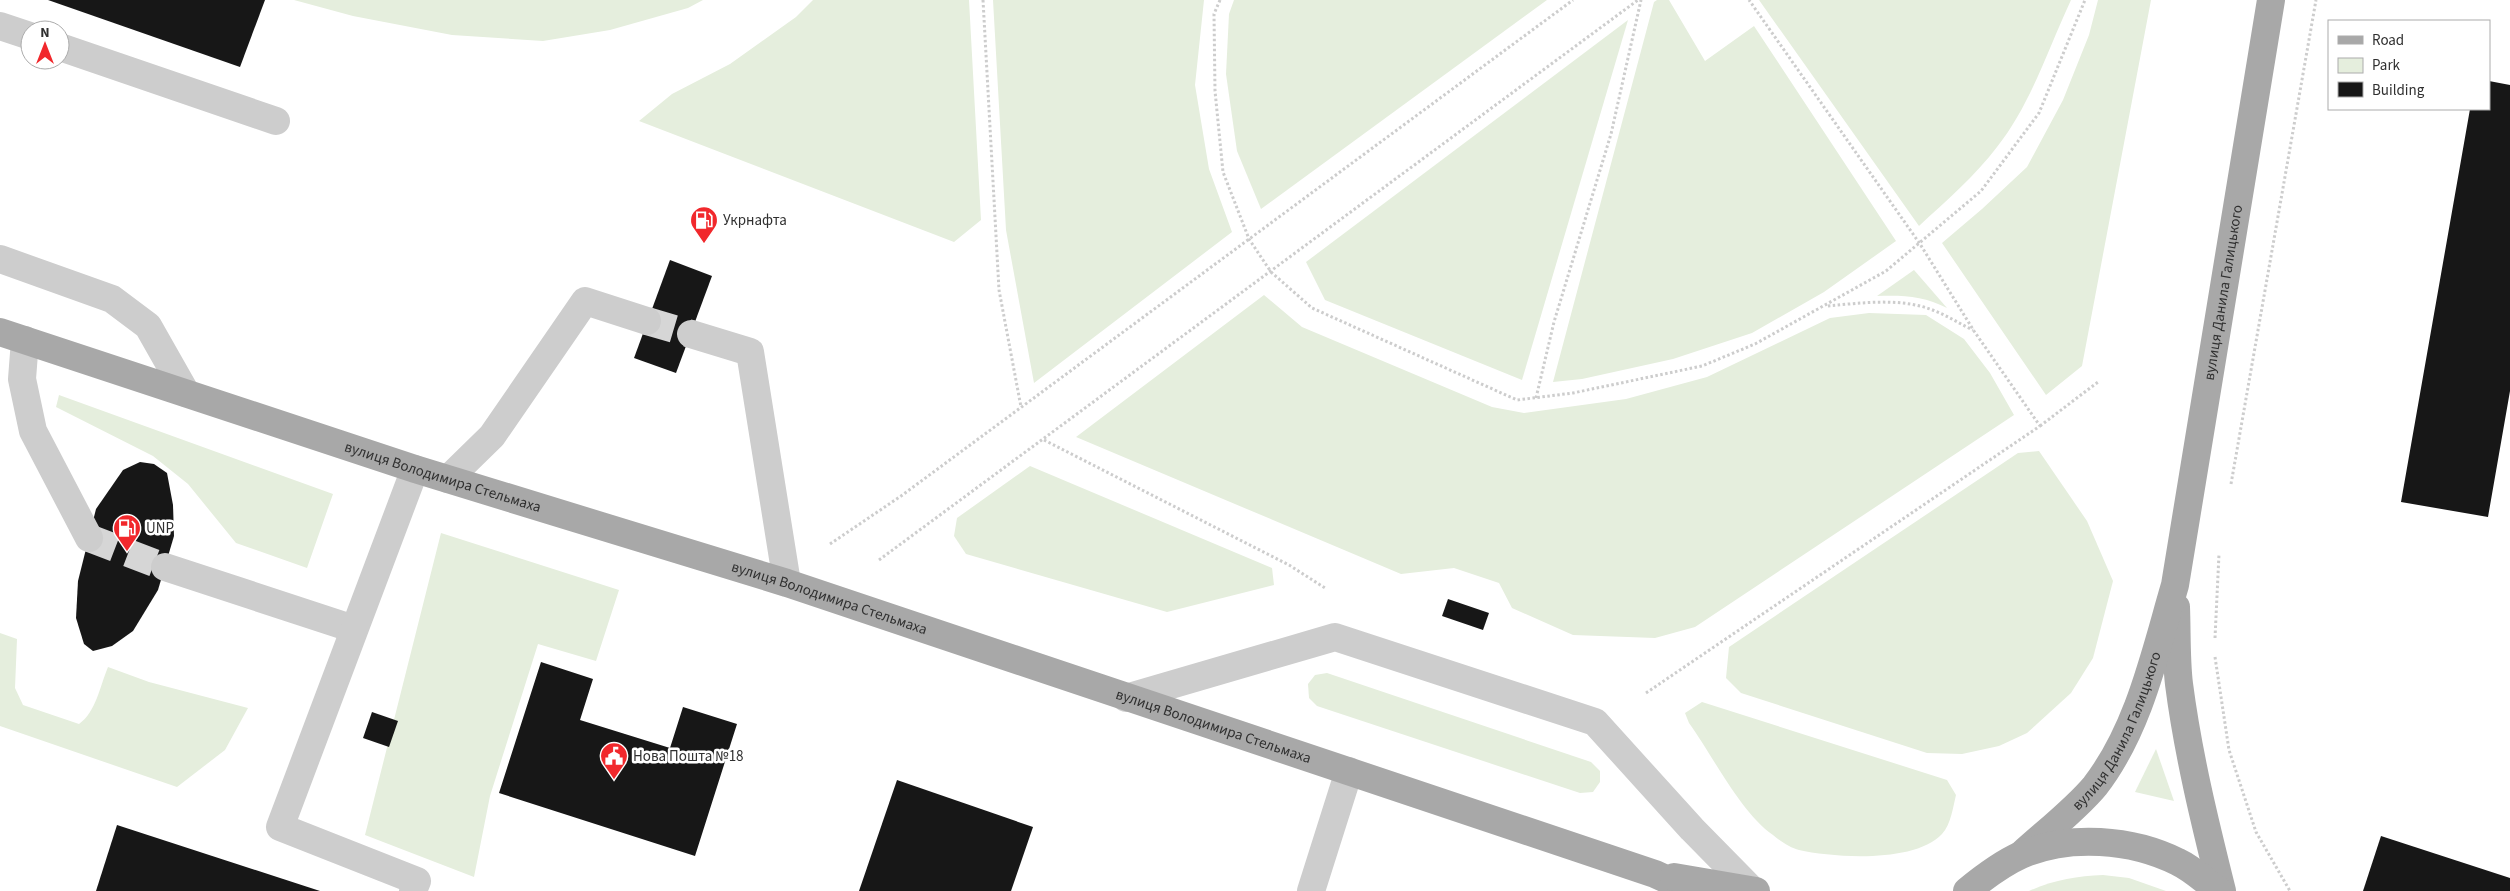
<svg xmlns="http://www.w3.org/2000/svg" width="2510" height="891" font-family="'Source Sans 3',sans-serif">
<rect width="100%" height="100%" fill="#fff"/>
<!-- green -->
<g fill="#e5eedd">
<path d="M294,0H703L688,8L610,30L543,41L452,35L353,16Z"/>
<path d="M813,0H969L981,220L954,242L639,121L672,94L730,64L796,17Z"/>
<path d="M993,0H1204L1195,85L1209,169L1232,232L1034,383L1006,230Z"/>
<path d="M1234,0H1547L1261,209L1237,151L1226,74L1229,14Z"/>
<path d="M1657,0H1669L1705,61L1754,26L1896,241L1824,292L1752,333L1673,359L1582,379L1553,382L1654,2Z"/>
<path d="M1759,0H2071C2048,49 2031,104 1997,147C1975,176 1946,201 1919,226Z"/>
<path d="M2098,0H2151L2082,366L2046,395L1942,243L1982,209L2027,167L2063,100L2089,35Z"/>
<path d="M1628,20L1522,380L1325,300L1306,262Z"/>
<path d="M1914,270L1947,308C1924,296 1903,295 1877,296Z"/>
<path d="M1264,295L1302,327L1492,407L1524,413L1626,399L1707,377L1830,318L1869,313L1926,315L1964,339L1990,373L2014,415L1695,627L1655,638L1573,635L1512,608L1499,583L1454,568L1401,574L1076,437Z"/>
<path d="M59,395L333,494L307,568L236,543L188,484L153,456L56,407Z"/>
<path d="M2039,451L2087,521L2113,581L2093,658L2071,693L2027,733L1999,746L1962,754L1927,753L1741,693L1726,678L1729,647L2018,453Z"/>
<path d="M1030,466L1272,568L1274,585L1167,612L966,554L954,536L957,518Z"/>
<path d="M441,533L619,590L596,661L538,644L490,796L474,877L365,835Z"/>
<path d="M0,633L17,639L15,688L23,705L79,724C96,712 100,686 108,667L149,682L248,708L225,750L177,787L0,726Z"/>
<path d="M1327,673L1591,762L1600,771V782L1593,792L1580,793L1317,706L1309,698L1308,684L1315,675Z"/>
<path d="M1702,702L1947,780L1956,795C1953,807 1951,824 1942,834C1915,863 1835,858 1799,850C1791,848 1780,841 1773,835C1740,812 1713,756 1689,723L1685,713Z"/>
<path d="M2156,749L2174,801L2135,792Z"/>
<path d="M2103,875L2129,878L2166,891H2029C2053,880 2077,876 2103,875Z"/>
</g>
<!-- building -->
<g fill="#171717">
<path d="M48,0H265L240,67Z"/>
<path d="M2489,81L2510,85V391L2488,517L2401,502L2470,109H2489Z"/>
<path d="M670,260L712,276L676,373L634,358Z"/>
<path d="M140,462L154,464L167,473L173,505L174,536L158,590L133,631L112,646L93,651L84,644L76,618L78,581L96,509L123,470Z"/>
<path d="M1448,599L1489,613L1483,630L1442,616Z"/>
<path d="M541,662L593,679L580,720L670,748L683,707L737,724L695,856L499,793Z"/>
<path d="M372,712L398,721L389,747L363,738Z"/>
<path d="M897,780L1033,827L1011,891H859Z"/>
<path d="M117,825L320,891H96Z"/>
<path d="M2381,836L2510,878V891H2363Z"/>
</g>
<g fill="none" stroke-linecap="round" stroke-linejoin="round">
<!-- minor-tunnel -->
<g stroke="#d6d6d6" stroke-width="28" stroke-dasharray="28 14" stroke-linecap="butt">
<path d="M647,321L691,334"/>
<path d="M89,538L165,567"/>
</g>
<!-- path -->
<g stroke="#cdcdcd" stroke-width="3" stroke-dasharray="2.5 2.5" stroke-linecap="butt">
<path d="M983,0L999,290L1021,407"/>
<path d="M1220,0L1214,14L1215,91L1223,172L1249,239L1271,272L1312,308L1517,400L1573,393L1702,366L1755,344L1886,271L1981,191L2039,113L2085,0"/>
<path d="M1828,306C1861,303 1903,297 1935,311C1948,316 1960,324 1973,330"/>
<path d="M1536,398L1554,322L1611,134L1641,0"/>
<path d="M2040,426L2098,382"/>
<path d="M1044,440L1289,565L1325,588"/>
<path d="M2231,484L2316,0"/>
<path d="M830,544L901,496L1573,0"/>
<path d="M879,560L1638,0"/>
<path d="M2215,638L2219,554"/>
<path d="M2215,657L2229,750L2256,832L2290,891"/>
<path d="M1646,693L2040,426L1974,331L1920,244L1749,0"/>
</g>
<!-- minor -->
<g stroke="#cdcdcd" stroke-width="28">
<path d="M0,26L30,36"/>
<path d="M60,47L276,121"/>
<path d="M0,259L112,299L148,326L186,393"/>
<path d="M691,334L750,352L787,583"/>
<path d="M25,340L22,379L33,431L89,538"/>
<path d="M448,479L492,436L585,301L647,321"/>
<path d="M165,567L354,629"/>
<path d="M1126,698L1335,637L1595,722L1692,829L1753,891"/>
<path d="M413,891L417,881L280,827L415,469"/>
<path d="M1311,891L1349,771"/>
</g>
<!-- major -->
<g stroke="#a8a8a8" stroke-width="28">
<path id="s1" d="M0,332L415,469L787,583L1655,874L1692,891"/>
<path d="M2176,607C2177,632 2176,659 2179,684C2188,754 2205,823 2222,891"/>
<path id="s2" d="M2022,854C2044,834 2077,808 2095,786C2139,729 2155,653 2175,585L2271,0"/>
<path d="M1674,877L1756,891"/>
<path d="M1967,891C1984,877 2001,864 2021,855C2069,834 2132,839 2178,862C2193,869 2206,882 2219,891"/>
</g>
</g>
<!-- icons -->
<defs>
<g id="fuel-pin" transform="scale(1.4375)"><path d="M0 17L-7.5 6A9.5 9.5 0 1 1 7.5 6Z" fill="#f1282c" stroke="#fff"/><path d="M-5.5-6h7V0h2V4h1.3V-2.5L3-4.5l.8-.8L6-3V5H2.5V1h-1V6h-7ZM-4.2-4.7v3.2H.2V-4.7Z" fill="#fff"/></g>
<g id="civic-pin" transform="scale(1.4375)"><path d="M0 17L-7.5 6A9.5 9.5 0 1 1 7.5 6Z" fill="#f1282c" stroke="#fff"/><path d="M-.6-6.5H3V-4.5H.6V-3L4-1V1h2V6H-6V1h2V-1L-.6-3ZM-1.2 2.5V6h2.4V2.5Z" fill="#fff"/></g>
</defs>
<g fill-rule="evenodd">
<use href="#fuel-pin" x="704" y="220"/>
<use href="#fuel-pin" x="127" y="528"/>
<use href="#civic-pin" x="614" y="756"/>
</g>
<g text-anchor="middle" dominant-baseline="central" stroke-width="5" stroke-linejoin="round" paint-order="stroke">
<!-- poi labels -->
<g font-size="15" fill="#303030" stroke="#fff" text-anchor="start">
<text x="723" y="220">Укрнафта</text>
<text x="146" y="528">UNP</text>
<text x="633" y="756">Нова Пошта №18</text>
</g>
<!-- street labels -->
<g font-size="15" fill="#303030" stroke="#fff">
<text stroke="none"><textPath href="#s2" startOffset="614">вулиця Данила Галицького</textPath></text>
<text stroke="none"><textPath href="#s1" startOffset="466">вулиця Володимира Стельмаха</textPath></text>
<text stroke="none"><textPath href="#s1" startOffset="871">вулиця Володимира Стельмаха</textPath></text>
<text stroke="none"><textPath href="#s1" startOffset="1276">вулиця Володимира Стельмаха</textPath></text>
<text stroke="none"><textPath href="#s2" startOffset="159">вулиця Данила Галицького</textPath></text>
</g>
</g>
<!-- legend -->
<rect x="2328" y="20" width="162" height="90" fill="#ffffff" stroke="#acacac"/>
<rect x="2338" y="36" width="25" height="8" fill="#a8a8a8" stroke="#acacac"/>
<text x="2372" y="45" font-size="15" fill="#303030">Road</text>
<rect x="2338" y="58" width="25" height="15" fill="#e5eedd" stroke="#acacac"/>
<text x="2372" y="70" font-size="15" fill="#303030">Park</text>
<rect x="2338" y="82" width="25" height="15" fill="#171717" stroke="#acacac"/>
<text x="2372" y="95" font-size="15" fill="#303030">Building</text>
<!-- north arrow -->
<g transform="translate(45 45)"><circle r="24" fill="#ffffff" stroke="#acacac"/>
<path d="M0-4L9 19L0 12L-9 19Z" fill="#f1282c"/>
<text y="-8" font-size="14" font-weight="bold" text-anchor="middle" fill="#303030">N</text>
</g>
</svg>
